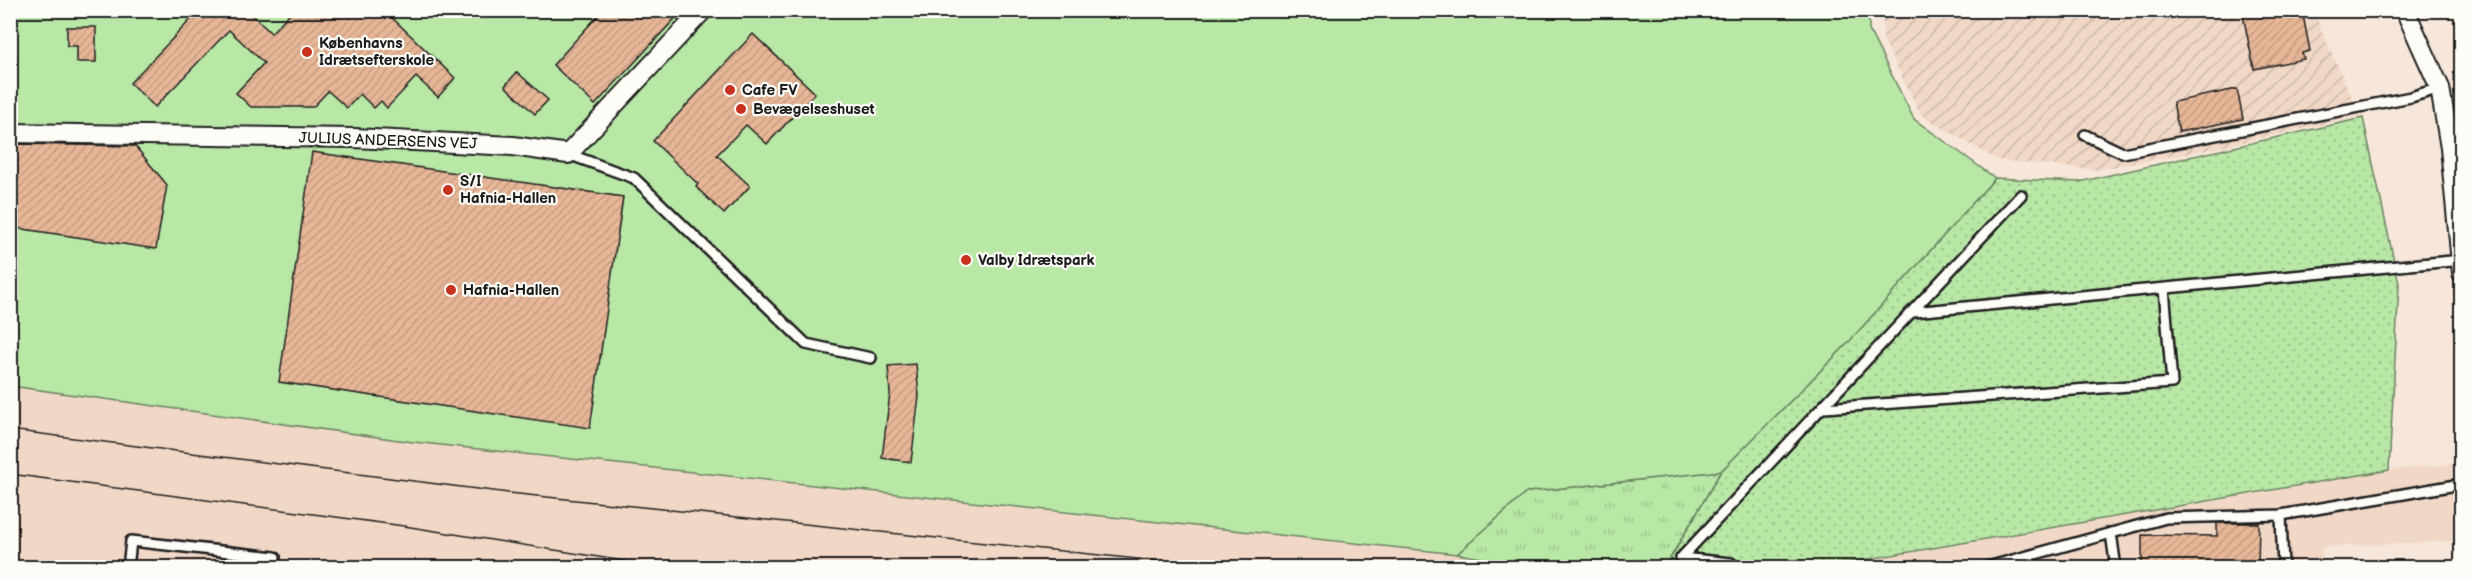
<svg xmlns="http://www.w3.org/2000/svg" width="2472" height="578" font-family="'Balsamiq Sans',sans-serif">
<defs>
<pattern id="industrial-furrows" width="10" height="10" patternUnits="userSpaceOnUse" patternTransform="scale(1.5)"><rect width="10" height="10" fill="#f1d8c6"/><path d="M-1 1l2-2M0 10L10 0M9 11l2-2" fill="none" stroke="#ceb9aa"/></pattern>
<pattern id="grass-tufts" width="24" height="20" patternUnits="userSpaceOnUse" patternTransform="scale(1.5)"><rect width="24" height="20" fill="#b8e7a6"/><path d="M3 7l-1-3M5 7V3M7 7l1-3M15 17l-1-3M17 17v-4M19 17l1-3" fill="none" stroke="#9ec68e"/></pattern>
<pattern id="park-dots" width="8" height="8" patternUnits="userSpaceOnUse" patternTransform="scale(1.5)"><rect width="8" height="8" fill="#b8e7a6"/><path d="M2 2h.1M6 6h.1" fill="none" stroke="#9ec68e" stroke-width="1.8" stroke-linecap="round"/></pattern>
<pattern id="building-hatch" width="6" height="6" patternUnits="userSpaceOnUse" patternTransform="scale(1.5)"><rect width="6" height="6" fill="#e6b697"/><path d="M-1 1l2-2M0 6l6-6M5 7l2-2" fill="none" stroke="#c59c82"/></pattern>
</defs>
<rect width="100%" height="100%" fill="#f6e7da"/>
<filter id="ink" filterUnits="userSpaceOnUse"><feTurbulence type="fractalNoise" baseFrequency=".0167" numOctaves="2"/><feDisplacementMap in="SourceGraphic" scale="12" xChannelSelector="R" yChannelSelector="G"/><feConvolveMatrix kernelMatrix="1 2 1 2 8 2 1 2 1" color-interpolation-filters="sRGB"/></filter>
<g filter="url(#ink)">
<!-- built -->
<g fill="#f1d8c6">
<path d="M11,386L413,442L1457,554L1537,567L11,568Z"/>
<path d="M2461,463V541L2322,547L2321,567L1822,568L2389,470Z"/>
</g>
<!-- industrial -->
<path fill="url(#industrial-furrows)" d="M1882,11H2313L2360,116L2202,151L2095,170L1997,160L1921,115L1883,39Z"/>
<!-- grass -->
<path fill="url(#grass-tufts)" stroke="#6a8261" stroke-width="1.5" d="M1721,471L1665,567H1537L1457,554L1527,492Z"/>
<!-- park -->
<path fill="url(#park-dots)" stroke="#6a8261" stroke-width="1.5" d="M2363,118L2399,284L2389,470L1822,567L1665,568L1721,471L1848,343L1995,178L2079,182Z"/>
<!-- pitch -->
<path fill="#b8e7a6" stroke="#6a8261" stroke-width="1.5" d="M11,11H1869V30L1914,119L1995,178L1848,343L1721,471L1527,492L1457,554L413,442L11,386Z"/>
<!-- building -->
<g fill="url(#building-hatch)" stroke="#1c1c1c" stroke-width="1.5">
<path d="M200,10H247L271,33L293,10H384L455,78L438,97L416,77L387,108L381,101L374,108L360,94L347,108L328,91L313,107H251L236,93L264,63L229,30L155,107L130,83Z"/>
<path d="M603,10H683L595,105L553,65Z"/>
<path d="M2242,10H2302L2310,51L2302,53L2304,59L2254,69Z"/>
<path d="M67,27H96V62H77V46H67Z"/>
<path d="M753,34L815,93L767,144L746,125L717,155L750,186L724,214L696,187L698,184L653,141Z"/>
<path d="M517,72L548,100L535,114L505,86Z"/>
<path d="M2237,89L2243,119L2179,132L2173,102Z"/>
<path d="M10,144L135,146L167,185L156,249L10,227Z"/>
<path d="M312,152L623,197L590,428L279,382Z"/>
<path d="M916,364L919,396L911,462L882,458L890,393L888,366Z"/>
<path d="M2217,523H2259L2258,567H2142V535L2217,536Z"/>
</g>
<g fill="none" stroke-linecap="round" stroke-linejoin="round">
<!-- service casing -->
<g stroke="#1c1c1c" stroke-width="14">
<g id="service">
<path d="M2085,135L2123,153L2411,97L2440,88"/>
<path d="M568,154L634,178L806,344L871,358"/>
<path d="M1913,312L2462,260"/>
<path d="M1824,408L2172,383L2164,289"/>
<path d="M2281,515L2283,568"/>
<path d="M2111,533L2116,568"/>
<path d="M1731,563L1681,558L2021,195"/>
<path d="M128,568L131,541L275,557L274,568"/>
<path d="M1984,568L2166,518L2281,515L2462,484"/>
</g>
</g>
<!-- minor casing -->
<g stroke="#1c1c1c" stroke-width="22">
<g id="minor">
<path d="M2405,10L2440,88L2450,148L2462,273"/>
<path d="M10,133L354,138L513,146L568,154L703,10"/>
</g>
</g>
<!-- service -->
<use href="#service" stroke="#fdfcf7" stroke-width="9"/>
<!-- minor -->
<use href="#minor" stroke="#fdfcf7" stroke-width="18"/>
<!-- tram -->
<g stroke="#1c1c1c" stroke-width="1.5">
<path d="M10,430L509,493L1223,568"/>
<path d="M10,474L404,526L668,568"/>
</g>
</g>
</g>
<!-- markers -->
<g fill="#c8321e" stroke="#fdfcf7" stroke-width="2">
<circle cx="307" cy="52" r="6"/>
<circle cx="730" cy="90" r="6"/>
<circle cx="741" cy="109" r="6"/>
<circle cx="448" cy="190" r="6"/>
<circle cx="966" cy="260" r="6"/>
<circle cx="451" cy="290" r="6"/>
</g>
<g text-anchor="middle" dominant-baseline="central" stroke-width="4.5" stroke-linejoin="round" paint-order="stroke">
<!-- poi labels -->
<g font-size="15" font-weight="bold" fill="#1c1c1c" stroke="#fdfcf7" text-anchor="start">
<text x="319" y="43">Københavns<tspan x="319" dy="17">Idrætsefterskole</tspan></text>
<text x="742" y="90">Cafe FV</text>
<text x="753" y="109">Bevægelseshuset</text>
<text x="460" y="181">S/I<tspan x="460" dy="17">Hafnia-Hallen</tspan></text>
<text x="978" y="260">Valby Idrætspark</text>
<text x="463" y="290">Hafnia-Hallen</text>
</g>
<!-- street labels -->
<g font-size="15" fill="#1c1c1c" stroke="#fdfcf7">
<text transform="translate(388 141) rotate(2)">JULIUS ANDERSENS VEJ</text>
</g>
</g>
<!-- margin -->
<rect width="2472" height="578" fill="none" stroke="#fdfcf7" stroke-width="36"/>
<rect x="18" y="18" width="2436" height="542" fill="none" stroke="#1c1c1c" stroke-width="2" filter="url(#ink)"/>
</svg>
